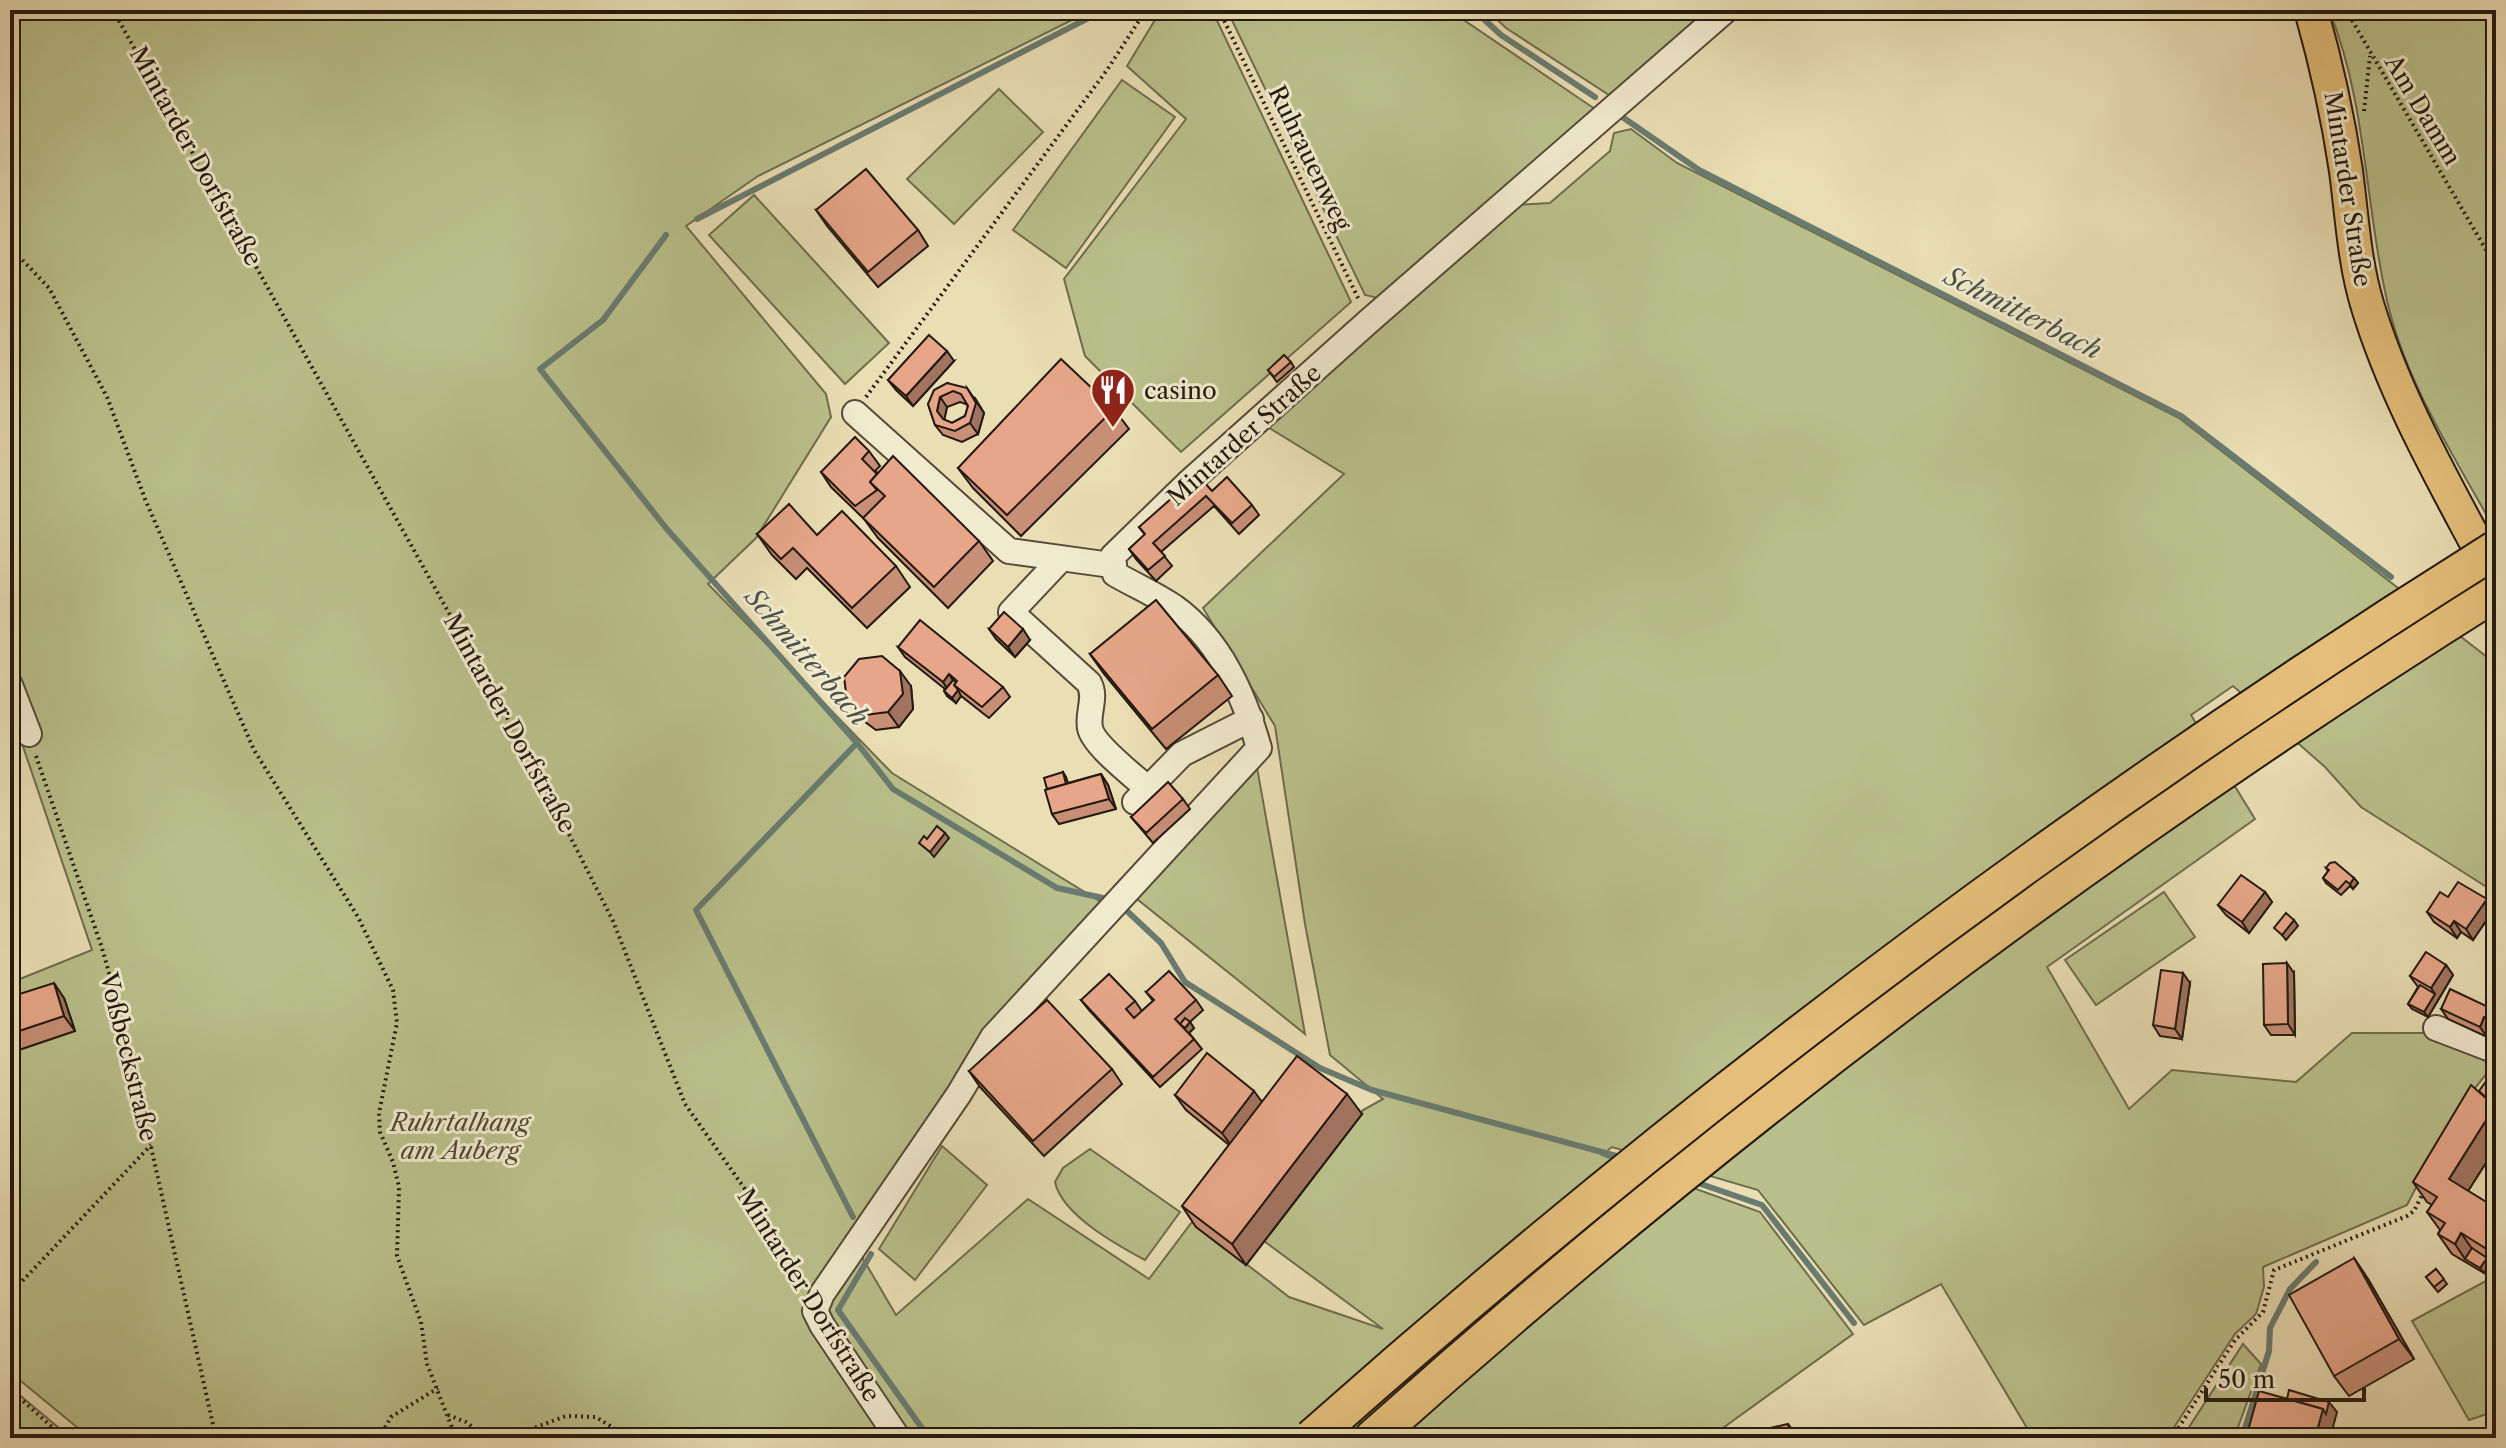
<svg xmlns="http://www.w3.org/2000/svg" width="2506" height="1448" font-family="'Libre Caslon Text',serif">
<rect width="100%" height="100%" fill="#eadeb4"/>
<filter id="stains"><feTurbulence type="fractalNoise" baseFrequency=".0025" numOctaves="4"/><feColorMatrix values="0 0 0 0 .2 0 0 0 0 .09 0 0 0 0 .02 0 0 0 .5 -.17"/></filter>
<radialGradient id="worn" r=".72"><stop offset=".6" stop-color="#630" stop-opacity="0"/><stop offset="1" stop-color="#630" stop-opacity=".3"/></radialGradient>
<!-- green -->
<g fill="#bac08b" stroke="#6e6c4e" stroke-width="2">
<path d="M10,10H1092L758,176L686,226L826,394L831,417L756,538L708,584L892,773L1104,904L862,1226V1257L896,1315L1028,1199L1149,1279L1192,1222L1289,1297L1383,1329L1264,1241L1363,1110L1383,1099L1330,1055L1305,924L1275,726L1203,608L1344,474L1263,424L1513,205L1550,203L1610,151L1614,133L1631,129L1677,163L2179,418L2496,664V893L2361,807L2325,767L2233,686L2191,715L2255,819L2047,967L2129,1109L2172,1070L2296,1082L2352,1033H2439L2496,1062L2454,1114L2407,1205L2263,1267L2264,1287L2256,1314L2235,1334L2167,1438H2033L1941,1284L1864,1325L1758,1190L1612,1147L1602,1155L1760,1212L1853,1334L1709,1438H90L10,1372V983L92,950L10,708Z"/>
<path d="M1161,10H1212L1351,302L1181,452L1085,356L1064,279L1186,119L1127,66Z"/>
<path d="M1227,10H1449L1595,109L1378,298L1365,295Z"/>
<path d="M1487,10H1709L1609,95L1506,28Z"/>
<path d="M2329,10H2496V532C2455,457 2404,381 2386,296C2365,202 2366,100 2329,10Z"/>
<path d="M1122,80L1175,117L1066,268L1013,230Z"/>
<path d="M999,89L1043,132L954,224L907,179Z"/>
<path d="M754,195L889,343L845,384L709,235Z"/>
<path d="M1256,762L1305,1034L1137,899L1163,864Z"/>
<path d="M2164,892L2195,937L2096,1005L2065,960Z"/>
<path d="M942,1146L987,1185L915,1280L879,1249Z"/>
<path d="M1090,1149L1180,1212L1145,1260C1117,1245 1062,1215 1055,1182L1063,1168Z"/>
<path d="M2493,1277L2496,1282V1411L2469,1420L2412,1321Z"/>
<path d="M2243,1344L2261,1364L2234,1438H2182Z"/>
<path d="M10,1387L71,1438H10Z"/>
</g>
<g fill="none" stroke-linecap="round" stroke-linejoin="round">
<!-- stream -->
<g stroke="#697b70" stroke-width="6">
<path d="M1474,10L1501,35L1595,97"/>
<path d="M1618,114L1699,170L2181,416L2391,577"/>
<path d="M697,219L1104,10"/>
<path d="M666,235L603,320L540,369L666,528L857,743L696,910L853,1217"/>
<path d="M857,743L893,789L1057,888L1103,898"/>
<path d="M1128,912L1161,943L1185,982L1320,1068L1372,1090L1624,1158"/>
<path d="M1695,1182L1762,1205L1854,1323"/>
<path d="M871,1254L838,1310L929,1438"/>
<path d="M2242,1438L2269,1351L2270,1328L2290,1289L2316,1262"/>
</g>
<!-- minor casing -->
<g stroke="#554a39" stroke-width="28">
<g id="minor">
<path d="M855,413L1009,551L1111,565"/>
<path d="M1060,560L1011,612L1089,683C1097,698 1087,712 1090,728C1093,745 1134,776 1148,789"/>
<path d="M10,685L29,734"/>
<path d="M1135,802L1182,754L1251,719"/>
<path d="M2436,1028L2496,1051"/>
<path d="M898,1438L822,1325L815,1311L822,1294L959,1094L993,1037L1259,748C1244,695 1220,640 1174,607C1155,594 1134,585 1115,574L1113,556L1187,484L1369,321L1726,10"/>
</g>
</g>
<!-- major casing -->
<g stroke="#231910" stroke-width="36">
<path id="major" d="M2311,10C2326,63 2338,117 2346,171C2352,216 2354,260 2367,304C2396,401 2449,490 2496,580"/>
</g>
<!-- highway casing -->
<g stroke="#231910" stroke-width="40">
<path id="highway" d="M1373,1438C1721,1126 2100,841 2496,592"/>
</g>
<!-- path -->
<g stroke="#231910" stroke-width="4" stroke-dasharray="2 4" stroke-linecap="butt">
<path d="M113,10L538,773L613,921L685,1104L759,1209L800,1288"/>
<path d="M1219,10L1359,300"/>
<path d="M2346,10L2496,267"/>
<path d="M2364,111L2370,56"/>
<path d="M10,247L49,288L107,397L145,499L254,750L358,917L393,990L397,1023L379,1113L380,1132L393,1162L399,1187L397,1256L421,1322L427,1364L456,1438"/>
<path d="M866,397L1107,70L1146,10"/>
<path d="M36,756L102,948L124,1026L216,1438"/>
<path d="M10,1294L151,1145"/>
<path d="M10,1389L64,1438"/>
<path d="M448,1415L466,1422L486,1438"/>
<path d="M379,1438L391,1417L438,1388"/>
<path d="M507,1438L566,1416L596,1417L629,1438"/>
<path d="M2172,1438L2235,1340L2263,1312L2274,1270L2407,1216L2414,1211L2424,1191"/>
</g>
<!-- minor -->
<use href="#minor" stroke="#f1eace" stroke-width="24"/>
<!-- major -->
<use href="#major" stroke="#e5bf7a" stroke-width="32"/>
<!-- highway -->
<use href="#highway" stroke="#e5bf7a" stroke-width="36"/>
<!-- highway-bridge casing -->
<g stroke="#231910" stroke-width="40" stroke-linecap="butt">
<path id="highway-bridge" d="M1312,1438C1681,1110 2078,811 2496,549"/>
</g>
<!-- highway-bridge -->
<use href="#highway-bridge" stroke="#e5bf7a" stroke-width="36"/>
</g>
<!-- wall -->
<g fill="#c78f76" stroke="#231910" stroke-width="2" fill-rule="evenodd">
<path d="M816,210L918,230L928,246L878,287L827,226Z"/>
<path d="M954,361L913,406L896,390L888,380Z"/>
<path d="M1291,362L1294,367L1277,382L1268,370Z"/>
<path d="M947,383L975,398L984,413L978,434L962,442L943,435L935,425L928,404ZM960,402L966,404L968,406L965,416L952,423L944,420L947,407Z"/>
<path d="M1114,409L1129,429L1021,536L973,488L958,468Z"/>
<path d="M869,451L880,466L875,471L979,541L993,561L948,608L878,538L864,519L831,487L821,472Z"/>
<path d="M1212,491L1252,505L1259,515L1239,534L1214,506L1161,552L1172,566L1156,581L1136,559L1129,549L1145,535L1139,527Z"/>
<path d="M757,534L817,535L896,566L910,587L867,628L807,568L796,579L772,555Z"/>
<path d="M989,629L1030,640L1015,657L996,639Z"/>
<path d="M898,647L1003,687L1010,697L989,718L961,696L956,703L947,696L944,691L945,689L905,657Z"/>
<path d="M1090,654L1218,675L1232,696L1166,749L1104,674Z"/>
<path d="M911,686L913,709L899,727L876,730L857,716L847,700Z"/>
<path d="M1063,772L1066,777L1068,783L1101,774L1108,785L1116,809L1059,824L1052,814L1047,789Z"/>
<path d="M1183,799L1190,809L1153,843L1131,817Z"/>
<path d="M2326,868L2354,878L2358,883L2353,889L2350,886L2341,895L2326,883L2323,878L2328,871Z"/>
<path d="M2265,892L2272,902L2249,933L2226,915L2218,905Z"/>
<path d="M2448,897L2487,899L2494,909L2473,940L2461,932L2457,938L2434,922L2427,912Z"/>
<path d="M2446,965L2453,975L2428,1017L2412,1009L2408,1004L2418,987L2410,976Z"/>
<path d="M2294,973L2295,1035H2271L2264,1025Z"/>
<path d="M2190,983L2182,1039L2160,1036L2153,1025Z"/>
<path d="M1146,992L1196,1000L1203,1010L1190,1022L1194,1028L1189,1033L1202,1049L1160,1087L1089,1010L1081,1000L1135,1001L1142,1011L1153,1001Z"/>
<path d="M10,997L64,998L75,1031L10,1053Z"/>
<path d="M2496,1000V1029L2492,1027L2487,1037L2448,1019L2441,1009L2488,1007Z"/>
<path d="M1112,1069L1122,1084L1044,1156L980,1087L969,1071Z"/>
<path d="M2496,1076V1147L2468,1191L2496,1208V1266L2491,1263L2484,1273L2452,1254L2438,1234L2440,1230L2427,1212L2432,1205L2427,1202L2413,1182L2479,1091Z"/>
<path d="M1175,1095L1262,1102L1362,1114L1246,1265L1196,1227L1182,1206L1229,1145L1186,1110Z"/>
<path d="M2354,1258L2368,1279L2414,1359L2349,1396L2334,1376Z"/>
<path d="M2436,1269L2447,1284L2438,1292L2426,1277Z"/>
</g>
<!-- shaded-wall -->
<g fill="#a27460" stroke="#231910" stroke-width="2">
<path d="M947,351L954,361L913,406L906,396Z"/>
<path d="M967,388L984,413L978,434L970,423Z"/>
<path d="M940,397L947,407L944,421L937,411Z"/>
<path d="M1023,629L1030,640L1015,657L1008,647Z"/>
<path d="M900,671L911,686L913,709L899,727L888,712Z"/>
<path d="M949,674L956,685L950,693L943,682Z"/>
<path d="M958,690L961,696L956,703L952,698Z"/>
<path d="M1101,774L1108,785L1116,809L1109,799Z"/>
<path d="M945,833L949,838L934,857L930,852Z"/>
<path d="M2354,878L2358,883L2353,889L2350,884Z"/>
<path d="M2265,892L2272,902L2249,933L2242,922Z"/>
<path d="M2487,899L2494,909L2473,940L2466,929Z"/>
<path d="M2294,920L2298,926L2286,940L2282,935Z"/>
<path d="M2454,921L2461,932L2457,938L2450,927Z"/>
<path d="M2287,963L2294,973L2295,1035L2288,1024Z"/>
<path d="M2446,965L2453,975L2428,1017L2424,1012L2435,994L2431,988Z"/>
<path d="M2183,973L2190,983L2182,1039L2175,1029Z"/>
<path d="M54,983L64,998L75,1031L64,1016Z"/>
<path d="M2484,1017L2492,1027L2487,1037L2480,1027Z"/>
<path d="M1190,1022L1194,1028L1188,1034L1184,1029Z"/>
<path d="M1254,1091L1265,1106L1233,1148L1222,1133Z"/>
<path d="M1347,1094L1362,1114L1246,1265L1232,1244Z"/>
<path d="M2495,1106L2496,1147L2463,1199L2449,1179Z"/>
<path d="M2496,1232V1263L2485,1248Z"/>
<path d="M2461,1233L2475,1253L2465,1259L2455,1244Z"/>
<path d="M2354,1258L2368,1279L2414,1359L2399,1339Z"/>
<path d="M2487,1258L2491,1263L2484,1273L2480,1268Z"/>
<path d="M2329,1402L2337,1412L2330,1438H2315L2323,1409Z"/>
<path d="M1788,1424L1792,1429L1794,1438H1791Z"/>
</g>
<!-- building -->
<g fill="#e7a689" stroke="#231910" stroke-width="2" fill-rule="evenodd">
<path d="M866,169L918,230L868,272L816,210Z"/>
<path d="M929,335L947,351L906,396L888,380Z"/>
<path d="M1284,355L1291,362L1274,377L1268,370Z"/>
<path d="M1061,359L1114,409L1007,515L958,468Z"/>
<path d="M947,383L967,388L976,403L970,423L955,431L935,425L928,404L934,390ZM953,391L961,394L968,406L965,416L952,423L943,419L937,411L940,397Z"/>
<path d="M855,437L869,451L862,459L877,474L870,482L877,490L855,506L821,472Z"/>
<path d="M893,456L979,541L934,587L863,518L885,496L870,482Z"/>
<path d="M1198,475L1212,491L1227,477L1252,505L1232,523L1206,496L1153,543L1165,556L1148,570L1129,549L1145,534L1139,527Z"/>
<path d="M789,504L817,535L842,511L896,566L852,608L793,548L781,559L757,534Z"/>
<path d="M1156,600L1218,675L1152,729L1090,654Z"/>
<path d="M1004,612L1023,629L1008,647L989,629Z"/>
<path d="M920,620L1003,687L982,707L954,685L957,681L949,674L943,682L898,647Z"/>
<path d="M882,656L900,671L903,694L888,712L865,715L847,700L844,677L859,659Z"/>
<path d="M953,680L956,682L954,685L958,690L952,698L944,691Z"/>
<path d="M1063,772L1066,784L1047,789L1044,778Z"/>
<path d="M1101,774L1109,799L1052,814L1045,790Z"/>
<path d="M1168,782L1183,799L1146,833L1131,817Z"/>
<path d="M937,826L945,833L930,852L919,843L924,836L927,839Z"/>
<path d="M2335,862L2354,878L2350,884L2346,881L2338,890L2323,878L2329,870L2326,868L2330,863Z"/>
<path d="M2241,875L2265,892L2242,922L2218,905Z"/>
<path d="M2458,882L2487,899L2466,929L2454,921L2450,927L2427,912L2440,892L2448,897Z"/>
<path d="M2286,913L2294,920L2282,935L2274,928Z"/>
<path d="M2426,952L2446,965L2431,988L2410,976Z"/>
<path d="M2287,963L2288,1024L2264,1025L2263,964Z"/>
<path d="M2161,970L2183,973L2175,1029L2153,1025Z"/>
<path d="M1169,971L1196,1000L1175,1019L1194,1039L1153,1077L1081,1000L1109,974L1135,1001L1126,1009L1134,1018L1154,1000L1146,992Z"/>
<path d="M54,983L64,1016L10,1034V997Z"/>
<path d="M2420,985L2435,994L2424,1012L2408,1004Z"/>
<path d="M2450,989L2488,1007L2492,999L2496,1000V1021L2484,1017L2480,1027L2441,1009Z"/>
<path d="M1047,1000L1112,1069L1033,1141L969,1071Z"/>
<path d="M1185,1018L1190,1022L1185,1028L1180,1024Z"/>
<path d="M1207,1053L1254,1091L1222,1133L1175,1095Z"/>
<path d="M1297,1056L1347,1094L1232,1244L1182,1206Z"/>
<path d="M2492,1073L2496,1076V1107L2479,1091Z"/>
<path d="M2471,1085L2495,1106L2449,1179L2496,1208V1232L2485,1248L2461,1233L2455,1244L2438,1234L2445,1223L2427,1212L2437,1197L2413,1182Z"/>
<path d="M2472,1248L2487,1258L2480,1268L2465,1259Z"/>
<path d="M2354,1258L2399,1339L2334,1376L2289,1295Z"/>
<path d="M2436,1269L2444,1279L2434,1287L2426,1277Z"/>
<path d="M2289,1390L2329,1402L2326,1414L2323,1409L2287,1399Z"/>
<path d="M2259,1391L2323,1409L2315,1438H2246Z"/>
<path d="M1788,1424L1791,1438H1772L1770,1428Z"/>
</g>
<!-- icons -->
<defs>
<g id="restaurant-pin" transform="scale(2.3)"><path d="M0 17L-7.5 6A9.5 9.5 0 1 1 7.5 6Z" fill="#8f2418" stroke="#f1eace"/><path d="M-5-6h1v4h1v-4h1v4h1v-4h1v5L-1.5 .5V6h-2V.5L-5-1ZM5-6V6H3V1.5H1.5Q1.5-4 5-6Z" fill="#fff"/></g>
</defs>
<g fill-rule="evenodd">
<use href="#restaurant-pin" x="1113" y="390"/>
</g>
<g text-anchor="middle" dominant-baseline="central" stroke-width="6" stroke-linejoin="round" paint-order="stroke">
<!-- street labels -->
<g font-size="24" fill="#231910" stroke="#f1eace">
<text transform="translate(2423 110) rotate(59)">Am Damm</text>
<text transform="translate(196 156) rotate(61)">Mintarder Dorfstraße</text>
<text transform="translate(1310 158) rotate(64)">Ruhrauenweg</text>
<text transform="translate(2348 189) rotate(81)">Mintarder Straße</text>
<text transform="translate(1244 435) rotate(-42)">Mintarder Straße</text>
<text transform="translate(510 723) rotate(61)">Mintarder Dorfstraße</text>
<text transform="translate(129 1057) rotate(76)">Voßbeckstraße</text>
<text transform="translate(809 1295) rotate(58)">Mintarder Dorfstraße</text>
</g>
<!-- poi labels -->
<g font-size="24" fill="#231910" stroke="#f1eace" text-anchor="start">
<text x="1144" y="390">casino</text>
</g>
<!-- park labels -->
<g font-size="24" font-style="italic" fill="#504b35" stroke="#f1eace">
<text x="460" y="1122">Ruhrtalhang<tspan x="460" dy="28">am Auberg</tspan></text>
</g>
<!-- water labels -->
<g font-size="26" font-style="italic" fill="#4c5248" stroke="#f1eace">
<text transform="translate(2023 313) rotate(27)">Schmitterbach</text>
<text transform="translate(807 657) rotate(49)">Schmitterbach</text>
</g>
</g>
<!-- margin -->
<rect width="2506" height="1448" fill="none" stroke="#eadeb4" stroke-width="40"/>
<rect x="12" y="12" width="2482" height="1424" fill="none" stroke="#231910" stroke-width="4"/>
<rect x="20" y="20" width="2466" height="1408" fill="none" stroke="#231910" stroke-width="2"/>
<!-- scale -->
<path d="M2206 1388v12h158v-12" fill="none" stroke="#231910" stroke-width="4"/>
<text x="2218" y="1388" font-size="24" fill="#231910" stroke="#f1eace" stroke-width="6" paint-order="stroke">50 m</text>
<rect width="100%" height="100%" filter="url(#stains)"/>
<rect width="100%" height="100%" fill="url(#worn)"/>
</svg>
